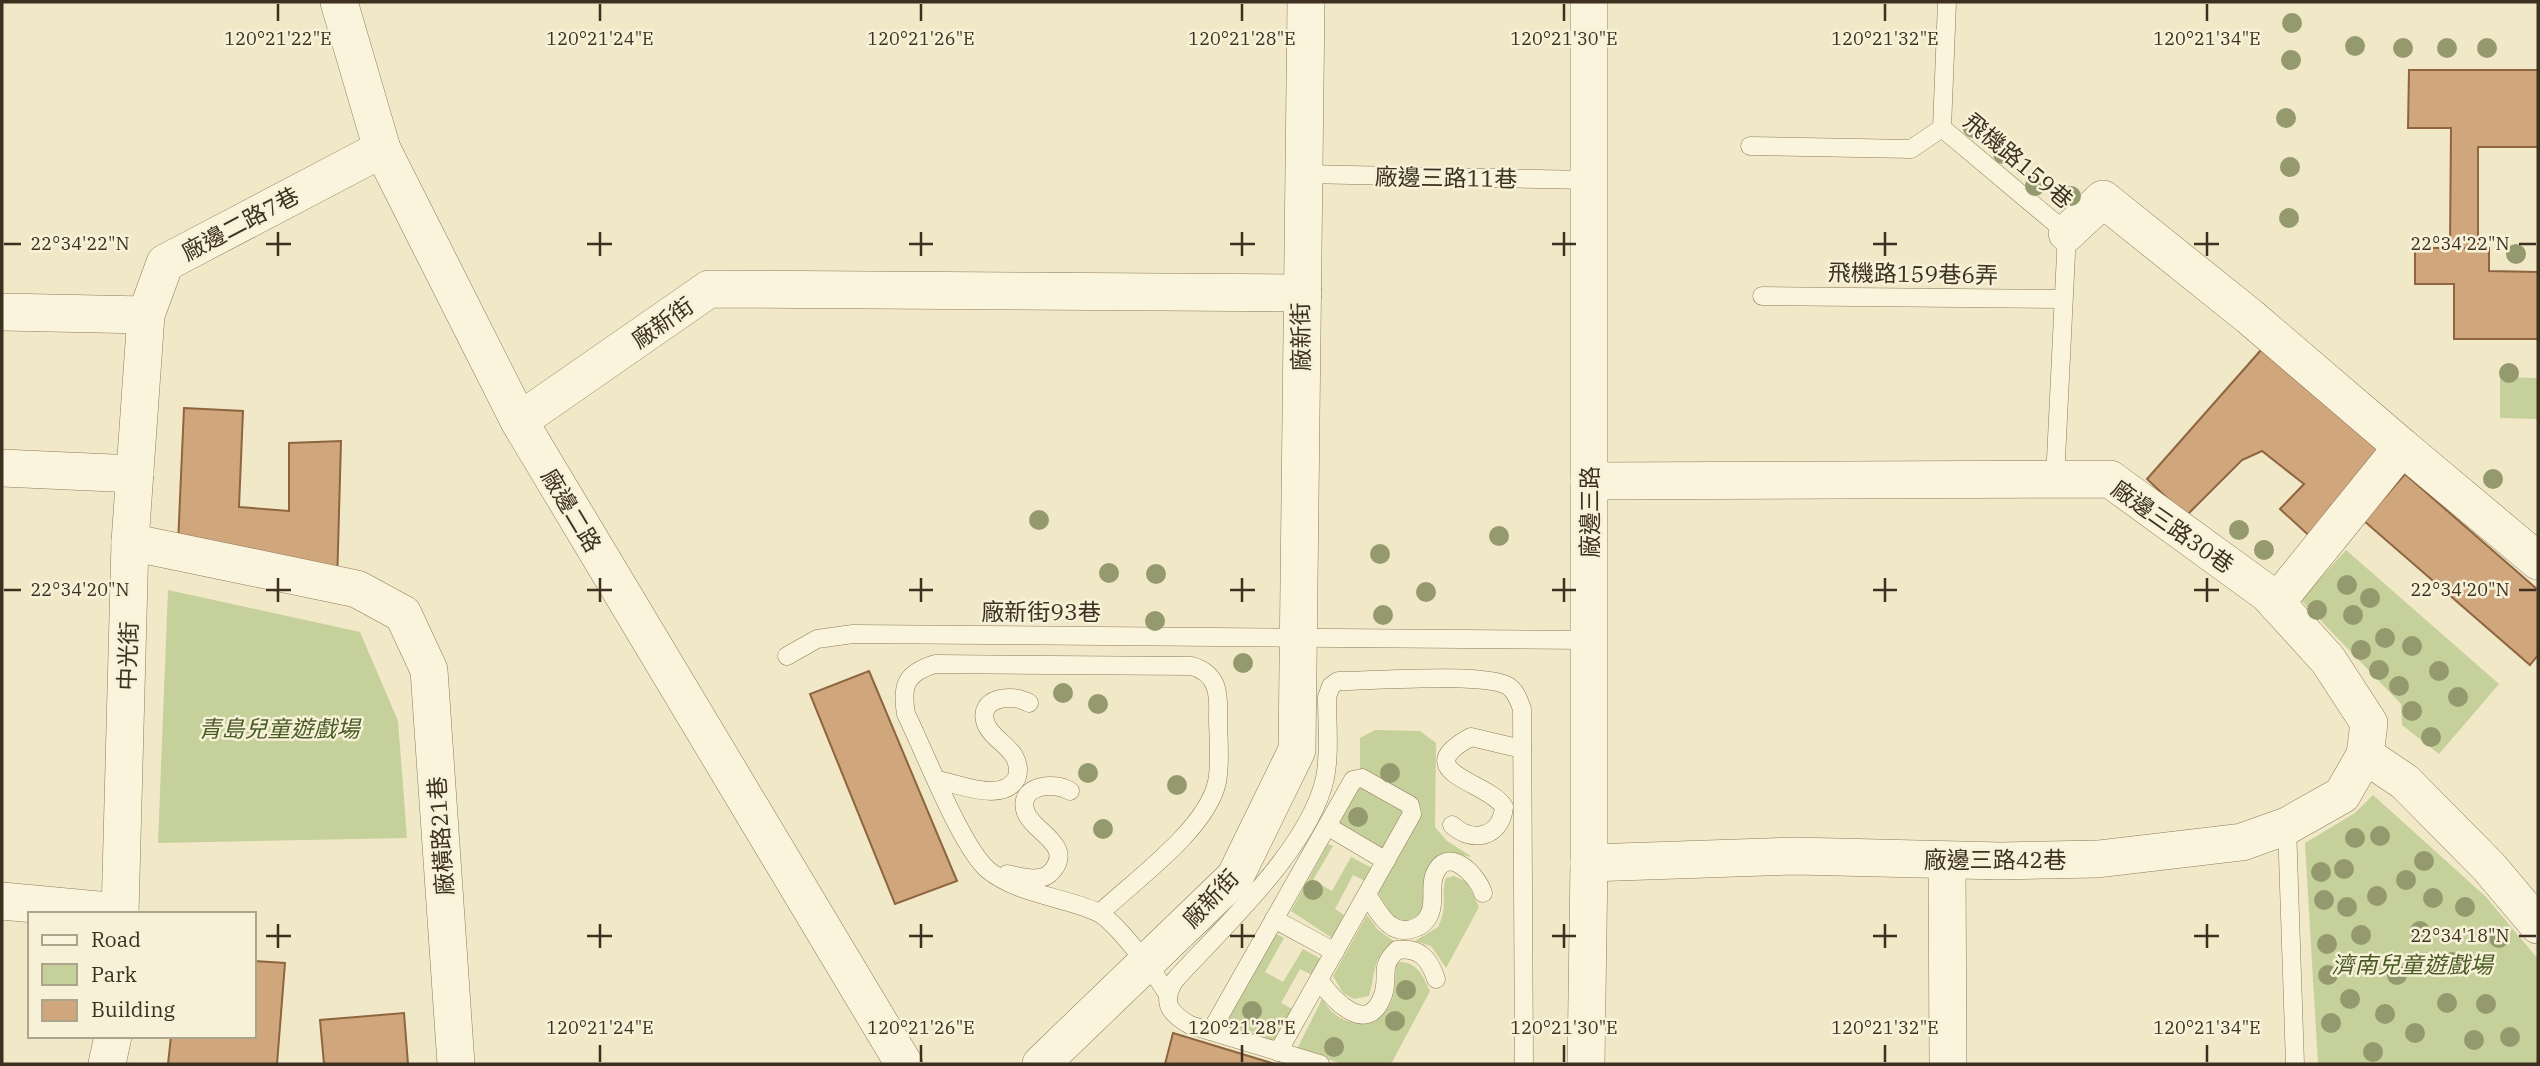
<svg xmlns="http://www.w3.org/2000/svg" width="2540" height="1066" font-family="'IBM Plex Serif','Noto Sans TC',serif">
<rect width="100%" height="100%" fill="#f1e8c7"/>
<!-- green -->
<g fill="#c5d09a">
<path d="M2500,377L2538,378V419L2500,418Z"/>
<path d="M2346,550L2499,684L2439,754L2402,725L2401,704L2301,600Z"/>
<path d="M168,590L360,632L398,721L407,838L158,843Z"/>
<path d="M1375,730L1420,731L1436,743L1435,827L1447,841L1472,857C1414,843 1432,881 1420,915L1404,922L1394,918L1378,893L1422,813L1418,800L1360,770V738Z"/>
<path d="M1360,785L1406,810L1384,849L1339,827L1338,819Z"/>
<path d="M2373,795L2486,897L2538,959V1064H2318L2305,843L2355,813Z"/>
<path d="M1328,844L1333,846L1313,880L1332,891L1351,857L1372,868L1365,881L1353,875L1335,909L1344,915L1332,938L1291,911Z"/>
<path d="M1454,876L1467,882L1479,907L1446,968L1431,946L1415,941L1438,927C1449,906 1440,894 1446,878Z"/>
<path d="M1367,915L1378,930L1394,941C1372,955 1376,974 1369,996L1354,999L1343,993L1333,976Z"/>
<path d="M1273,932L1284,938L1265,972L1283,982L1303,949L1323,960L1314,976L1300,969L1281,1003L1294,1010L1275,1044L1218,1029Z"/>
<path d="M1400,962C1418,962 1423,977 1430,991L1391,1064H1342L1297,1049L1322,999C1338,1027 1377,1035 1391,1002C1396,991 1395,976 1396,964Z"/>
</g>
<!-- building -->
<g fill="#d0a67c" stroke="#8e6540" stroke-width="2">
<path d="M2409,70H2538V147H2478V248H2450L2451,128H2408Z"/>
<path d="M2415,248H2489V271L2538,272V339H2454V284H2415Z"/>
<path d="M2261,350L2386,454L2315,541L2280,509L2304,484L2262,451L2242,460L2186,516L2147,479Z"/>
<path d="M184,408L243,411L239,507L289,511V443L341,441L337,585L178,544Z"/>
<path d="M2405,474L2538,590V655L2530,665L2364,521Z"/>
<path d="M869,671L957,881L895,904L810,694Z"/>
<path d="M254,961L285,963L277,1064H168L171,1036H254Z"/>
<path d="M404,1013L408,1064H324L320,1020Z"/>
<path d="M1173,1033L1275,1064H1165Z"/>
</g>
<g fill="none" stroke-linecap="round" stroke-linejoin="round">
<!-- lane casing -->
<g stroke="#8e7a5b" stroke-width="19">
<g id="lane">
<path d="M1947,2L1942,128L2067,233L2055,480"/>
<path d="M1750,146L1911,149L1942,128"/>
<path d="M1304,174L1589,180"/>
<path d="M1762,296L2063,299"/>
<path d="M787,656L817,639L853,634L1589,640"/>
<path d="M938,780C958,784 1005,804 1017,777C1019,770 1018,763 1014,756C1007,744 991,737 986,724C976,697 1013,693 1029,703"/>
<path d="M1452,825C1473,844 1501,837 1504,807C1490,782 1405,772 1471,737L1522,749"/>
<path d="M1327,826L1386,861"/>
<path d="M2287,826L2295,1064"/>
<path d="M1007,874C1022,877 1043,884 1053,870C1073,845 1034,832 1026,813C1016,785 1054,781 1070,791"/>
<path d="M1367,895C1374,904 1380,918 1390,925C1403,935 1424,929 1430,913C1435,901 1430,888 1434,876C1446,843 1477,874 1483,893"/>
<path d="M1100,913C1135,880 1207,829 1217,782C1221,762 1218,737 1218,717C1219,693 1218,674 1192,666L935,664C906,673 901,685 906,714C924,750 961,847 988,870C1020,895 1061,896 1097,912C1115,920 1156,975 1167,993"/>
<path d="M1274,919L1335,952"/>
<path d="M1319,980C1333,1000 1368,1038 1383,995C1390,975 1378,968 1397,950C1419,947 1429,958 1436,979"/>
<path d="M1211,1031L1353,780L1362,778L1410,805L1412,814L1278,1052"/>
<path d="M1320,1064L1190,1025C1169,1013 1161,1002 1175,980C1223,927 1310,848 1325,778C1330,753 1327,723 1327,697L1331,686L1338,681C1371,681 1486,672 1508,686C1516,691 1519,701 1522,709L1524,1064"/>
</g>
</g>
<!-- street casing -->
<g stroke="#8e7a5b" stroke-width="38">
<g id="street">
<path d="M339,2L382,149L519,421L904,1064"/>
<path d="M2067,233L2103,199L2249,316L2402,447L2276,603"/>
<path d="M2,312L146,315L165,263L382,149"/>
<path d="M519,421L709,289L1303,293"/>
<path d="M2402,447L2538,561"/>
<path d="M2,468L135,474"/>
<path d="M1589,481L2110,479L2268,594L2328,660L2369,723L2365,755L2342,795L2287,826L2242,842L2098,859L2001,861L1796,856L1589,863"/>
<path d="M130,542L357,589L403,614L429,670L456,1064"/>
<path d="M2365,755L2405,782L2489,867L2538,925"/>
<path d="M1947,861L1948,1064"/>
<path d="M2,901L120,912"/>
<path d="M120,914L130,542L146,315"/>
<path d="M107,1064L113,1036"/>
<path d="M1041,1064L1235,877L1297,750L1306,2"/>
<path d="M1586,1064L1589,863V2"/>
</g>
</g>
<!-- lane -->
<use href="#lane" stroke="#faf4dc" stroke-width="18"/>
<!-- street -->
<use href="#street" stroke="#faf4dc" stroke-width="37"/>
</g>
<!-- trees -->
<g fill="#959a6e">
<circle cx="2292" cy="23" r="10"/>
<circle cx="2355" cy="46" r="10"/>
<circle cx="2403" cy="48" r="10"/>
<circle cx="2447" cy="48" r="10"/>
<circle cx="2487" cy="48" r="10"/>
<circle cx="2291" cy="60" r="10"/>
<circle cx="2286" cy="118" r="10"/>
<circle cx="1973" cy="128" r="10"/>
<circle cx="2003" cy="154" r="10"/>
<circle cx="2290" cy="167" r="10"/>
<circle cx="2035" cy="186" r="10"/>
<circle cx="2071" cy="196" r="10"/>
<circle cx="2289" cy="218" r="10"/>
<circle cx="2516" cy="254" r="10"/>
<circle cx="2509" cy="373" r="10"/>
<circle cx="2493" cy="479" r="10"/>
<circle cx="1039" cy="520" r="10"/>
<circle cx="2239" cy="530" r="10"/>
<circle cx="1499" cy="536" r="10"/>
<circle cx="2264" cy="550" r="10"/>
<circle cx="1380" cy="554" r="10"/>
<circle cx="1109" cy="573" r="10"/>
<circle cx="1156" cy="574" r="10"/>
<circle cx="2347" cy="585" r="10"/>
<circle cx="1426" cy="592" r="10"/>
<circle cx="2370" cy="598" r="10"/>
<circle cx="2317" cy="610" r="10"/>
<circle cx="1383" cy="615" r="10"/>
<circle cx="2353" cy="615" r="10"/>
<circle cx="1155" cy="621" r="10"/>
<circle cx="2385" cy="638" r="10"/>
<circle cx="2412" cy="646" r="10"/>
<circle cx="2361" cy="650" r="10"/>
<circle cx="1243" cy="663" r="10"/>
<circle cx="2379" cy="670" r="10"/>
<circle cx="2439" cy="671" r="10"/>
<circle cx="2399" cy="686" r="10"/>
<circle cx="1063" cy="693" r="10"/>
<circle cx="2458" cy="697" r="10"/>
<circle cx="1098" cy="704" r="10"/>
<circle cx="2412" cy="711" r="10"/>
<circle cx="2431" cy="737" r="10"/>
<circle cx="1088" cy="773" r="10"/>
<circle cx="1390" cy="773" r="10"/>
<circle cx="1177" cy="785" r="10"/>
<circle cx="1358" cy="817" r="10"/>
<circle cx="1103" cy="829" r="10"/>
<circle cx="2380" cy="836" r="10"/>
<circle cx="2355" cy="838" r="10"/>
<circle cx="2424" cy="861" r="10"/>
<circle cx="2344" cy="869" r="10"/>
<circle cx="2321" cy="872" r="10"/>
<circle cx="2406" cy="880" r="10"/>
<circle cx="1313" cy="890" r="10"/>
<circle cx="2377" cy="896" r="10"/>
<circle cx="2433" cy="898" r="10"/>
<circle cx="2324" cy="900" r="10"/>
<circle cx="2347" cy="907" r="10"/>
<circle cx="2465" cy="907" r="10"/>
<circle cx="2420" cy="931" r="10"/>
<circle cx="2361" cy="935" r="10"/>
<circle cx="2499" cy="938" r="10"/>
<circle cx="2327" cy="944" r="10"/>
<circle cx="2452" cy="962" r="10"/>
<circle cx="2328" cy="975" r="10"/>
<circle cx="2397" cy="975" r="10"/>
<circle cx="1406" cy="990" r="10"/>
<circle cx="2350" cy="999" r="10"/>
<circle cx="2447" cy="1003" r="10"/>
<circle cx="2486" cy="1004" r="10"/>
<circle cx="1252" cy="1011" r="10"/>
<circle cx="2385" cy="1014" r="10"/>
<circle cx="1395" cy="1021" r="10"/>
<circle cx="2331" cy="1023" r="10"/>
<circle cx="2415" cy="1033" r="10"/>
<circle cx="2510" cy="1037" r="10"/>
<circle cx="2474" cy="1040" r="10"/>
<circle cx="1334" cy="1047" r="10"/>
<circle cx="2373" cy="1052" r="10"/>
</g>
<!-- ticks -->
<path fill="none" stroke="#3d3020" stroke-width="2.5" d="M278,4V21M600,4V21M921,4V21M1242,4V21M1564,4V21M1885,4V21M2207,4V21M278,232V256M600,232V256M921,232V256M1242,232V256M1564,232V256M1885,232V256M2207,232V256M4,244H21M266,244H291M587,244H612M909,244H933M1230,244H1255M1552,244H1576M1873,244H1897M2194,244H2219M2519,244H2536M278,578V602M600,578V602M921,578V602M1242,578V602M1564,578V602M1885,578V602M2207,578V602M4,590H21M266,590H291M587,590H612M909,590H933M1230,590H1255M1552,590H1576M1873,590H1897M2194,590H2219M2519,590H2536M278,924V948M600,924V948M921,924V948M1242,924V948M1564,924V948M1885,924V948M2207,924V948M266,936H291M587,936H612M909,936H933M1230,936H1255M1552,936H1576M1873,936H1897M2194,936H2219M2519,936H2536M600,1045V1062M921,1045V1062M1242,1045V1062M1564,1045V1062M1885,1045V1062M2207,1045V1062"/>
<g text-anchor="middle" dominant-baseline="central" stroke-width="5" stroke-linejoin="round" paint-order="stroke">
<!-- street labels -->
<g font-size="23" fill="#3d3020" stroke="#f7f1d8">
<text transform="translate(2019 160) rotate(40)">飛機路159巷</text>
<text transform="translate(1446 177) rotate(1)">廠邊三路11巷</text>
<text transform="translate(240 223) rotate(-28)">廠邊二路7巷</text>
<text transform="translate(1913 273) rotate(1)">飛機路159巷6弄</text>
<text transform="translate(662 322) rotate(-35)">廠新街</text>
<text transform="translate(1300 337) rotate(-91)">廠新街</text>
<text transform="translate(572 510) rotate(59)">廠邊二路</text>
<text transform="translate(1589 512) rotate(-90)">廠邊三路</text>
<text transform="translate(2173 526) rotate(35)">廠邊三路30巷</text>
<text x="1041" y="611">廠新街93巷</text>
<text transform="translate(127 656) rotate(-88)">中光街</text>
<text transform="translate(440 836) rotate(-94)">廠橫路21巷</text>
<text x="1995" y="859">廠邊三路42巷</text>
<text transform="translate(1210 898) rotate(-47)">廠新街</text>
</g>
<!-- park labels -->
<g font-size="23" font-style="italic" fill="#495b25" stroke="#f7f1d8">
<text x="279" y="728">青島兒童遊戲場</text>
<text x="2412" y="964">濟南兒童遊戲場</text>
</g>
</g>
<g font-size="18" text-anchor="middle" fill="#3d3020" stroke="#f7f1d8" stroke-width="5" stroke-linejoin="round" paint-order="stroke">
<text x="278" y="45">120°21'22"E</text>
<text x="600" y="45">120°21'24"E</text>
<text x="921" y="45">120°21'26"E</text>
<text x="1242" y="45">120°21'28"E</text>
<text x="1564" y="45">120°21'30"E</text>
<text x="1885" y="45">120°21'32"E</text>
<text x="2207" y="45">120°21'34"E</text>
<text x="80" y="250">22°34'22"N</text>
<text x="2460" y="250">22°34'22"N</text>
<text x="80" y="596">22°34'20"N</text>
<text x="2460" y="596">22°34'20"N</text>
<text x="2460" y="942">22°34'18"N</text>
<text x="600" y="1034">120°21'24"E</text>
<text x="921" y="1034">120°21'26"E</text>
<text x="1242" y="1034">120°21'28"E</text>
<text x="1564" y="1034">120°21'30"E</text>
<text x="1885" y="1034">120°21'32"E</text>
<text x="2207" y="1034">120°21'34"E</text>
</g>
<!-- border -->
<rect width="2540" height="1066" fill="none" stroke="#3d3020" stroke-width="7"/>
<!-- legend -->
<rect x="28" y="912" width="228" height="126" fill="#f7f1d8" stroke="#ada48e" stroke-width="2"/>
<rect x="42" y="935" width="35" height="10" fill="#faf4dc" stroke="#ada48e" stroke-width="2"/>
<text x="91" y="947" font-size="21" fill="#3d3020">Road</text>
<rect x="42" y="964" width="35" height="21" fill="#c5d09a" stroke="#ada48e" stroke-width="2"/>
<text x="91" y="982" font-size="21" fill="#3d3020">Park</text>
<rect x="42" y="1000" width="35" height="21" fill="#d0a67c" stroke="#ada48e" stroke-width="2"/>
<text x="91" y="1017" font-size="21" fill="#3d3020">Building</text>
</svg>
